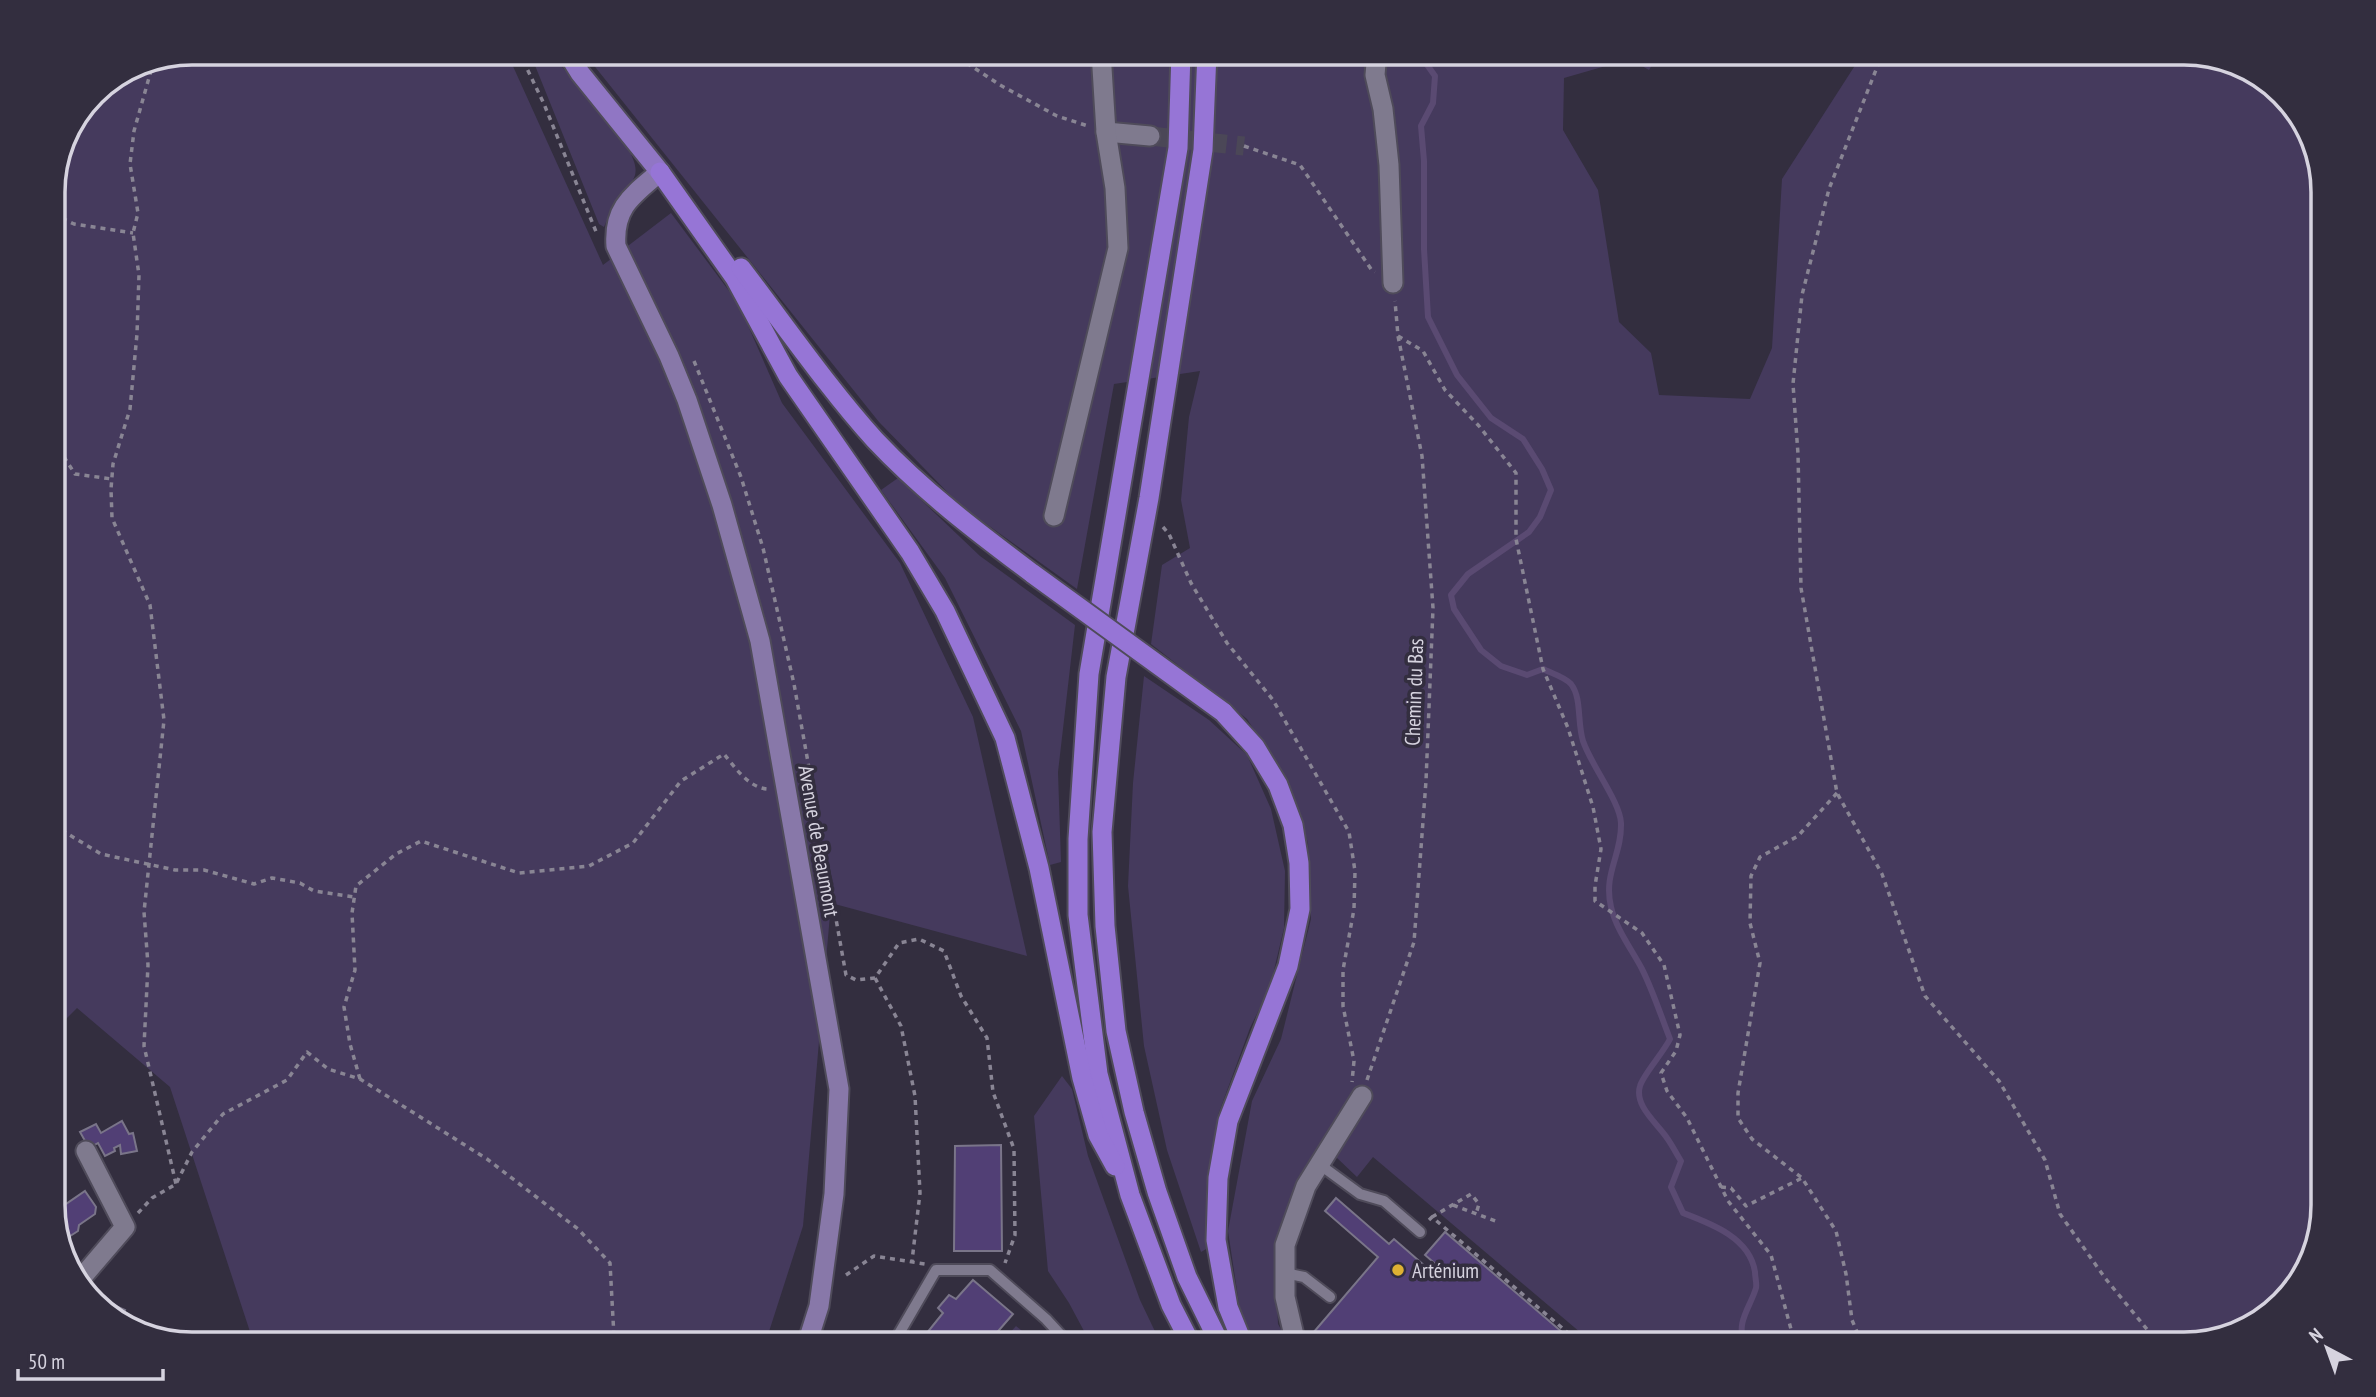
<svg xmlns="http://www.w3.org/2000/svg" width="2376" height="1397" font-family="'PT Sans Narrow',sans-serif">
<rect width="100%" height="100%" fill="#332e3f"/>
<!-- green -->
<g fill="#453a5d">
<path d="M1896,52L2184,53L2254,71L2305,122L2323,183V1206L2305,1275L2254,1326L2185,1344H1594L1373,1157L1357,1177L1336,1157L1275,1258L1278,1324L1289,1344H1254L1241,1317L1228,1231L1252,1101L1281,1039L1311,919L1308,843L1289,784L1247,719L1151,644L1162,565L1190,548L1181,500L1189,417L1200,371L1114,384L1077,589L960,505L879,422L584,53H1659L1649,70L1630,59L1564,78L1563,130L1598,190L1619,322L1651,353L1659,395L1750,399L1772,348L1782,179L1863,53L1894,59Z"/>
<path d="M191,53H507L603,265L671,213L738,303L782,403L900,563L973,717L1027,956L831,903L803,1226L765,1344H254L170,1087L77,1008L53,1032V183L63,138L94,93L139,63Z"/>
<path d="M530,53H551L629,150C641,174 636,178 620,196C612,205 609,216 604,227L599,224Z"/>
<path d="M898,478L980,556L1075,625L1058,772L1061,862L1050,865L1021,731L945,578L881,490Z"/>
<path d="M1144,676L1209,720L1247,755L1271,809L1285,871L1284,928L1270,987L1250,1028L1218,1115L1206,1190L1208,1248L1201,1252L1167,1150L1144,1046L1128,886L1133,783Z"/>
<path d="M1062,1076L1072,1089L1088,1156L1140,1300L1161,1344H1091L1069,1303L1048,1271L1034,1116Z"/>
<path d="M1016,1326L1038,1344H1000Z"/>
</g>
<g fill="none" stroke-linecap="round" stroke-linejoin="round">
<!-- stream -->
<path stroke="#5a4a72" stroke-width="6" d="M1418,52L1435,76L1433,103L1421,126L1424,161V249L1428,317L1457,375L1491,418L1523,439L1542,469L1551,490L1540,517L1529,532L1468,574L1451,595L1454,609L1481,650L1501,666L1527,675L1543,669C1551,673 1565,677 1571,684C1582,698 1577,722 1583,741C1591,765 1620,802 1621,823C1622,855 1603,873 1611,907C1616,929 1632,950 1642,969C1653,991 1661,1016 1670,1039C1663,1053 1643,1075 1640,1086C1634,1106 1657,1123 1667,1138C1672,1145 1676,1153 1681,1161L1671,1187L1683,1213C1712,1224 1750,1238 1755,1272C1755,1278 1757,1283 1756,1288C1750,1308 1735,1323 1745,1344"/>
</g>
<!-- building -->
<g fill="#513f75" stroke="#7a7589" stroke-width="2">
<path d="M122,1121L129,1134L133,1133L137,1151L121,1154L120,1145L114,1148L115,1151L105,1156L98,1143L89,1148L80,1132L96,1124L101,1133Z"/>
<path d="M1001,1145L1002,1251H954L955,1146Z"/>
<path d="M85,1191L96,1207L95,1214L79,1225L78,1231L64,1240L58,1231L53,1213Z"/>
<path d="M1336,1198L1389,1244L1394,1239L1433,1273L1439,1267L1425,1255L1445,1232L1576,1344H1317L1321,1340L1313,1333L1378,1257L1325,1211Z"/>
<path d="M973,1280L1013,1314L987,1344H918L943,1313L938,1308L949,1295L956,1299Z"/>
<path d="M104,1301L125,1310L119,1323L102,1306Z"/>
</g>
<g fill="none" stroke-linecap="round" stroke-linejoin="round">
<!-- minor-tunnel -->
<path stroke="#4b4757" stroke-width="19" stroke-dasharray="19 10" stroke-linecap="butt" d="M1150,136L1244,146"/>
<!-- service casing -->
<g stroke="#4f4b5a" stroke-width="14">
<g id="service">
<path d="M1319,1164L1360,1194L1384,1201L1420,1232"/>
<path d="M1285,1273L1304,1277L1330,1297"/>
<path d="M893,1344L936,1270H990L1046,1319L1069,1344"/>
</g>
</g>
<!-- minor casing -->
<g stroke="#4f4b5a" stroke-width="23">
<g id="minor">
<path d="M1377,52L1375,75L1383,109L1389,165L1393,283"/>
<path d="M1106,132L1150,136"/>
<path d="M1054,516L1118,248L1115,188L1106,132L1101,52"/>
<path d="M78,1282L125,1227L86,1151"/>
<path d="M1296,1344L1285,1297V1245L1306,1186L1362,1096"/>
</g>
</g>
<!-- secondary casing -->
<g stroke="#4f4b5a" stroke-width="23">
<path id="secondary" d="M660,172C633,195 613,207 616,246L669,356L687,400L722,505L760,641L839,1089L834,1194L819,1306L807,1344"/>
</g>
<!-- primary casing -->
<g stroke="#4f4b5a" stroke-width="23">
<path id="primary" d="M567,52L580,73L660,172"/>
</g>
<!-- trunk casing -->
<g stroke="#4f4b5a" stroke-width="23">
<g id="trunk">
<path d="M1181,52L1178,148L1089,674L1078,839V915L1098,1074L1130,1195L1171,1305L1191,1344"/>
<path d="M1207,52L1203,150L1149,498L1116,677L1102,832L1105,926L1116,1031L1134,1112L1157,1192L1187,1277L1220,1344"/>
<path d="M660,172L735,278L788,376L910,552L945,611L1005,738L1039,868L1082,1078L1098,1135L1115,1166"/>
<path d="M741,268C784,324 828,388 875,440C923,491 977,532 1033,574"/>
<path d="M1223,712L1255,747L1278,785L1293,825L1299,863L1300,909L1288,966L1228,1121L1218,1178L1216,1240L1228,1307L1243,1344"/>
</g>
</g>
<!-- path -->
<g stroke="#898594" stroke-width="3.5" stroke-dasharray="5 5" stroke-linecap="butt">
<path d="M495,52L523,62"/>
<path d="M519,52L544,104L597,234"/>
<path d="M950,52L1000,85L1057,116L1088,126"/>
<path d="M1883,52L1829,189L1802,295L1793,384L1798,454L1801,588L1837,793L1882,874L1925,996L1999,1081L2045,1160L2060,1214L2105,1278L2159,1344"/>
<path d="M154,60L134,131L130,164L138,213L133,233L139,275L137,334L130,409L113,464L111,489L112,518L150,605L164,720L144,912L148,965L144,1046L176,1184"/>
<path d="M1244,146L1300,165L1371,269L1375,272"/>
<path d="M53,214L74,224L133,233"/>
<path d="M1398,336L1423,351L1445,390L1479,426L1516,473V539L1543,669L1568,728L1593,807L1601,849L1595,886V901L1642,933L1664,965L1680,1035L1676,1051L1661,1073L1667,1091L1687,1118L1728,1201L1771,1255L1795,1344"/>
<path d="M694,361L741,477L763,548L794,684L846,975L856,980L875,978L899,943L919,939L944,951L961,996L987,1038L993,1092L1014,1149L1015,1235L1005,1263"/>
<path d="M53,440L75,474L112,479"/>
<path d="M1163,527L1169,534L1191,583L1227,643L1273,700L1349,832L1355,871L1354,909L1343,970V1006L1354,1061L1352,1082"/>
<path d="M1837,793L1798,836L1760,857L1751,876L1750,923L1760,963L1738,1093V1118L1752,1139L1802,1178L1836,1231L1846,1274L1852,1320L1862,1344"/>
<path d="M53,825L101,854L175,870H204L254,884L272,878L300,883L314,891L354,897"/>
<path d="M875,978L901,1026L915,1096L920,1193L912,1261"/>
<path d="M360,1079L350,1044L344,1007L355,970L352,913L356,886L396,854L421,841L519,873L589,866L633,843L681,781L724,754C735,767 749,789 769,789"/>
<path d="M1367,1080L1414,942L1426,781L1433,608L1422,456L1398,336L1395,301"/>
<path d="M1721,1187L1731,1188L1746,1206L1802,1178"/>
<path d="M1453,1205L1498,1222"/>
<path d="M138,1213L152,1198L176,1184L192,1152L223,1114L287,1080L307,1052L328,1069L360,1079L487,1159L578,1229L610,1263L614,1337L617,1344"/>
<path d="M1432,1217L1471,1194L1479,1204L1476,1214"/>
<path d="M1429,1220L1432,1217L1581,1344"/>
<path d="M846,1275L874,1256L925,1264"/>
</g>
<!-- service -->
<use href="#service" stroke="#7f7a8e" stroke-width="10"/>
<!-- minor -->
<use href="#minor" stroke="#7f7a8e" stroke-width="19"/>
<!-- secondary -->
<use href="#secondary" stroke="#8878a9" stroke-width="19"/>
<!-- primary -->
<use href="#primary" stroke="#9076c4" stroke-width="19"/>
<!-- trunk -->
<use href="#trunk" stroke="#9675d6" stroke-width="19"/>
<!-- trunk-bridge casing -->
<g stroke="#4f4b5a" stroke-width="23" stroke-linecap="butt">
<path id="trunk-bridge" d="M1033,574L1223,712"/>
</g>
<!-- trunk-bridge -->
<use href="#trunk-bridge" stroke="#9675d6" stroke-width="19"/>
</g>
<!-- markers -->
<circle fill="#deb133" stroke="#332e3f" stroke-width="2.5" cx="1398" cy="1270" r="7"/>
<g text-anchor="middle" dominant-baseline="central" stroke-width="7" stroke-linejoin="round" paint-order="stroke">
<!-- street labels -->
<g font-size="21" fill="#d6d3df" stroke="#332e3f">
<text transform="translate(1414 692) rotate(-88)">Chemin du Bas</text>
<text transform="translate(819 841) rotate(80)">Avenue de Beaumont</text>
</g>
<!-- poi labels -->
<g font-size="21" fill="#d6d3df" stroke="#332e3f" text-anchor="start">
<text x="1412" y="1270">Arténium</text>
</g>
</g>
<!-- crop -->
<path d="M0 0H2376V1397H0ZM192 65H2184A127 127 0 0 1 2311 192V1205A127 127 0 0 1 2184 1332H192A127 127 0 0 1 65 1205V192A127 127 0 0 1 192 65Z" fill="#332e3f" fill-rule="evenodd"/>
<path fill="none" stroke="#d6d3df" stroke-width="3.5" d="M192 65H2184A127 127 0 0 1 2311 192V1205A127 127 0 0 1 2184 1332H192A127 127 0 0 1 65 1205V192A127 127 0 0 1 192 65Z"/>
<!-- north arrow -->
<g transform="translate(2327 1348) rotate(319)" stroke="#332e3f" stroke-width="5" paint-order="stroke">
<path d="M0-5L12 26L0 18L-12 26Z" fill="#d6d3df"/>
<text y="-10" font-size="19" font-weight="bold" text-anchor="middle" fill="#d6d3df">N</text>
</g>
<!-- scale -->
<path d="M18 1369v10h145v-10" fill="none" stroke="#d6d3df" stroke-width="3.5"/>
<text x="28" y="1369" font-size="21" fill="#d6d3df" stroke="#332e3f" stroke-width="5" paint-order="stroke">50 m</text>
</svg>
